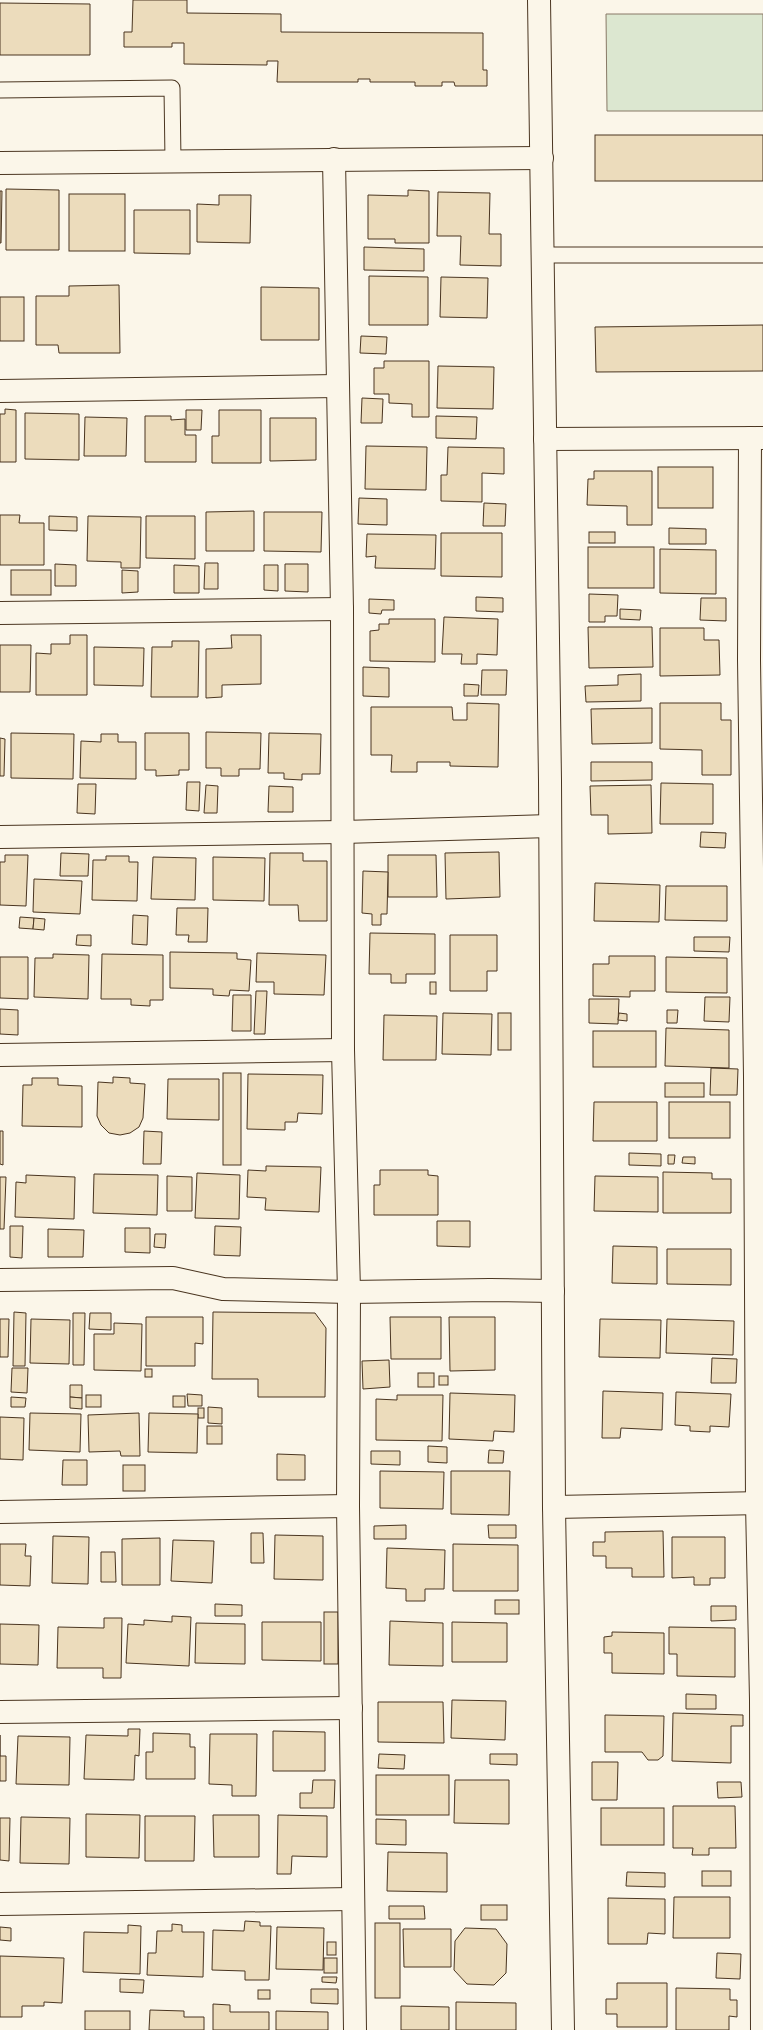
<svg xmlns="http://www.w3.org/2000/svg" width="763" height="2030" font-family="'Times New Roman',serif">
<rect width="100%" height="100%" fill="#fbf6e9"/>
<!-- green -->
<path fill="#dce7d0" stroke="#887966" d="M606,14H763V111H607Z"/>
<!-- building -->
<g fill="#ecdcbc" stroke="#4a3520">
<path d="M133,0H187V13L281,14V32L483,33V70H487V86H455L454,82H442V86H415V82H370V79H358V82H277L278,61H267V65L184,64V43H172V47H124V32H132Z"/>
<path d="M0,3L90,4V55H0Z"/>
<rect x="595" y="135" width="168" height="46"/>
<path d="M6,189L59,190V250H6Z"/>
<path d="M408,190L429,191V243H395V239H368V195L408,196Z"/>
<path d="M0,191H2L1,243H0Z"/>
<path d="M438,192L490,193L489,234H501V266L460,265L461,236H437Z"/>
<rect x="69" y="194" width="56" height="57"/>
<path d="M219,195H251L250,243L197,242V204L219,205Z"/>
<path d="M134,210H190V254L134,253Z"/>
<path d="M364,247L424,249V271L364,270Z"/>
<path d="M369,276L428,277V325H369Z"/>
<path d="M441,277L488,278L487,318L440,317Z"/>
<path d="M119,285L120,353H59L58,345H36V296H69V286Z"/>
<path d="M261,287L319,288V340H261Z"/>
<rect x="0" y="297" width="24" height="44"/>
<path d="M763,325V371L596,372L595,327Z"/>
<path d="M361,336L387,337L386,354L360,353Z"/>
<path d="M384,361H429V417H412V404L389,403V394H374V368H384Z"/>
<path d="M438,366L494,367L493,409L437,408Z"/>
<path d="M362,398L383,399L382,423H361Z"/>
<path d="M5,409L16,410V462H0V414H5Z"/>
<path d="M186,410H202L201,430H186Z"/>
<path d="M219,410H261V463H212V436H219Z"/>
<path d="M25,413L79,414V460L25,459Z"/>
<path d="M145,416H171V420L185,419V435H196V462H145Z"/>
<path d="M436,416L477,417L476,439L436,438Z"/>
<path d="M85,417L127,418L126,456H84Z"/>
<path d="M270,418H316V460L270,461Z"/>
<path d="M366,446L427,447L426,490L365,489Z"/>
<path d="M448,447L504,448V474L482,473V502L441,501V475H447Z"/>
<rect x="658" y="467" width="55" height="41"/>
<path d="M594,471H652V525H627V506L587,505L588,479H594Z"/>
<path d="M359,498L387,499V525L358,524Z"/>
<path d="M484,503L506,504L505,526H483Z"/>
<path d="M254,511V551H206V512Z"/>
<path d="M264,512H322L321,552L264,551Z"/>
<path d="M0,515H20L19,523H44V565H0Z"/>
<path d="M49,516L77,517V531L49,530Z"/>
<path d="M88,516L141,517L140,568H121V562L87,561Z"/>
<path d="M146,516H195V559L146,558Z"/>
<path d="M669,528L706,529V544H669Z"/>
<rect x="589" y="532" width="26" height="11"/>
<path d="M441,533H502V577L441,576Z"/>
<path d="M367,534L436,535L435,569L375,568L376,556L366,557Z"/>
<rect x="588" y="547" width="66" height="41"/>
<path d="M660,549L716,550V594L660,593Z"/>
<path d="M205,563H218V589H204Z"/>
<path d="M55,564L76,565V586H55Z"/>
<path d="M285,564H308V592L285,591Z"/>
<path d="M174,565L199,566V593H174Z"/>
<path d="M264,565H278V591L264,590Z"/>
<rect x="11" y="570" width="40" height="25"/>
<path d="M122,570L138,571V592L122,593Z"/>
<path d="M589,594L618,595L617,616H605V622H589Z"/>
<path d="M476,597L503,598V612L476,611Z"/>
<path d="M701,598H726V621L700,620Z"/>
<path d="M369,599L394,600V610H382L381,614L369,613Z"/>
<path d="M620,609L641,610L640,620L620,619Z"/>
<path d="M444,617L498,619L497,655L477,654V664H461L462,654H442Z"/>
<path d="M389,619H435V662L370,661V631L379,630V624H389Z"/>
<path d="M588,627H652L653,667L589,668Z"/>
<path d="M660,628H704V640H719L720,675L660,676Z"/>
<path d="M70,635H87V695H36V653L51,654V644H70Z"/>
<path d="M231,635H261V684L222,685V697L206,698V649L232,648Z"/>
<path d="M172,641H199L198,697H151L152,647H172Z"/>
<path d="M0,645H31L30,692H0Z"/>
<path d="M94,647L144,648L143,686L94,685Z"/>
<path d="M363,667L389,668V697L363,696Z"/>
<path d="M482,670H507L506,695H481Z"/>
<path d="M641,674V701L586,702L585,686L618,685V675Z"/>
<path d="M464,684L479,685L478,696H464Z"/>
<path d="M467,703L499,704L498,767L450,766V762H417V772H391L392,755H371V707H452L453,720H467Z"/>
<path d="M660,703H721V720H731V775H702V750L660,749Z"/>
<path d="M652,708V743L592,744L591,709Z"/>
<path d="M206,732L261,733L260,769H239V776H221V768H206Z"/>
<path d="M11,733L74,734L73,779L11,778Z"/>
<path d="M145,733H189V770H179V775L156,776V770H145Z"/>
<path d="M269,733L321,734L320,774H302V780L284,779V773H268Z"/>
<path d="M101,734H118V742H136V779L80,778L81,741L101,742Z"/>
<path d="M0,738L5,739L4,776H0Z"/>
<path d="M591,762H652V780L591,781Z"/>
<path d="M187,782H200L199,811L186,810Z"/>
<path d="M661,783L713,784V824H660Z"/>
<path d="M78,784H96L95,814L77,813Z"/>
<path d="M206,785L218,786L217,813H204Z"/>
<path d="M651,785L652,833L608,834V815H591L590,786Z"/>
<path d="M269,786L293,787V812H268Z"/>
<path d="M701,832L726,833L725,848L700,847Z"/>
<path d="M499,852L500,897L446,899L445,853Z"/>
<path d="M61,853L89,854L88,876H60Z"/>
<path d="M270,853H303V861H327V921H299L298,905H269Z"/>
<path d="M5,855H28L26,906L0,905V862H5Z"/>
<path d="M388,855H436L437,897H388Z"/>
<path d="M106,856H129V862H138L137,901L92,900L93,860H106Z"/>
<path d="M153,857L196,858L195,900L151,899Z"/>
<path d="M213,857L265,858L264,901L213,900Z"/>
<path d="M363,871L388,872L387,914H381V925H372V914L362,913Z"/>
<path d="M34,879L82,881L80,914L33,912Z"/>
<path d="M595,883L660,885L659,922L594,921Z"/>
<path d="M666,886H727V921L665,920Z"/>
<path d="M177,908H208L207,942H188L189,935H176Z"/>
<path d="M133,915L148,916L147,945L132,944Z"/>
<path d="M20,917L34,918L33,929L19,928Z"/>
<path d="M34,918L45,919L44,930L33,929Z"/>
<path d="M370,933L435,934V974H406V983H391V974H369Z"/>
<path d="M77,935H91V946L76,945Z"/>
<path d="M450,935H497V971H487V991H450Z"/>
<path d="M694,937H730L729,952L694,951Z"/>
<path d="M170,952L237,953V959L251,960L249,991L230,990L229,996L213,995V989L170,988Z"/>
<path d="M257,953L326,955L324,995L274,994V982H256Z"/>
<path d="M53,954L89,955L88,999L34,997L35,958H53Z"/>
<path d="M102,954L163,955V1000H150V1006L131,1005V999H101Z"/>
<path d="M609,956H655V991H630V997L593,996V964H609Z"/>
<path d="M0,957H28V999L0,998Z"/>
<path d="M666,957L727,958V993L666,992Z"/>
<rect x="430" y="982" width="6" height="12"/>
<path d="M256,991H267L265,1034H254Z"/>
<path d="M233,995H251V1031H232Z"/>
<path d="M705,997H730L729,1022L704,1021Z"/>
<path d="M589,999H619L618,1024L589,1023Z"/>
<path d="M0,1009L18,1010V1035L0,1034Z"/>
<path d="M667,1010H678L677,1023H667Z"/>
<path d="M443,1013L492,1014L491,1055L442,1054Z"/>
<rect x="498" y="1013" width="13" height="37"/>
<path d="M619,1013L627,1014V1021L618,1020Z"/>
<path d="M384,1015L437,1016L436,1060H383Z"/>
<path d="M666,1028L729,1030V1068L665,1066Z"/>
<rect x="593" y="1031" width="63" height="36"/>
<path d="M711,1068L738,1069L737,1095H710Z"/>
<rect x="223" y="1073" width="18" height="92"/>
<path d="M248,1074L323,1075L322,1114L298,1113L297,1122H285V1130L247,1129Z"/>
<path d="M113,1077L130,1078V1083L145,1084L143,1118L139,1127L130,1133L120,1135L109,1133L101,1125L97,1116L98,1082L113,1083Z"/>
<path d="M32,1078H58V1085L82,1086V1127L22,1126L23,1085H32Z"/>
<path d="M168,1079H219V1120L167,1119Z"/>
<rect x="665" y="1083" width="39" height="14"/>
<path d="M594,1102H657V1141H593Z"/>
<rect x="669" y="1102" width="61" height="36"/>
<path d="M0,1131H3V1165L0,1164Z"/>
<path d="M144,1131L162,1132L161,1164H143Z"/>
<path d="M629,1153L661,1154V1166L629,1165Z"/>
<path d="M668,1155H675L674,1164H668Z"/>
<path d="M683,1157H695V1164L682,1163Z"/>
<path d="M266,1166L321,1167L319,1212L265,1210L266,1198L247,1197L248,1170L266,1171Z"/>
<path d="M380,1170H428V1175L438,1176V1215H374V1185H380Z"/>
<path d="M663,1172L712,1173V1179H731V1213H663Z"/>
<path d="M197,1173L240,1175L239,1219L195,1218Z"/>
<path d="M94,1174L158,1175L157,1215L93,1213Z"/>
<path d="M26,1175L75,1177L74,1219L15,1217L16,1182L26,1183Z"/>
<path d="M167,1176L192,1177V1211H167Z"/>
<path d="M595,1176L658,1177V1212L594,1211Z"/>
<path d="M0,1177H6L4,1229H0Z"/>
<path d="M437,1221H470V1247L437,1246Z"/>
<path d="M10,1226H23L22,1258L10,1257Z"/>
<path d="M215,1226L241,1227L240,1256L214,1255Z"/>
<path d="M125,1228H150V1253L125,1252Z"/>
<path d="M48,1229L84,1230L83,1257H48Z"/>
<path d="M155,1234H166L165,1248L154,1247Z"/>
<path d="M613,1246L657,1247V1284L612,1283Z"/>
<path d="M667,1249H731V1285L667,1284Z"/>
<path d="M14,1312L26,1313L25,1366H13Z"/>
<path d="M213,1312L315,1313L326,1328L325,1397H258V1379H212Z"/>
<path d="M73,1313H85L84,1365H73Z"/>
<path d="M90,1313H111V1330L89,1329Z"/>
<path d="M146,1317H203V1344L195,1343V1366H146Z"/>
<path d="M390,1317H441V1359H391Z"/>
<path d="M449,1317H495V1370L450,1371Z"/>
<path d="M0,1319H9L8,1357H0Z"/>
<path d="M31,1319L70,1320L69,1364L30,1363Z"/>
<path d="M600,1319L661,1320L660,1358L599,1357Z"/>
<path d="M667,1319L734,1321L733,1355L666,1353Z"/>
<path d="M114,1323L142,1324L141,1371L94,1370V1334H114Z"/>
<path d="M712,1358L737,1359L736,1383H711Z"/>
<path d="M389,1360L390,1387L363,1389L362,1361Z"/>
<path d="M12,1368H28L27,1393L11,1392Z"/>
<rect x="145" y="1369" width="7" height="8"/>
<rect x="418" y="1373" width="16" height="14"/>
<rect x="439" y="1376" width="9" height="9"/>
<path d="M70,1385H82V1398L70,1397Z"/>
<path d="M603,1391L663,1393L662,1430L621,1428L620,1438H602Z"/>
<path d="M676,1392L731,1394L729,1427L710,1426V1432L690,1431V1426L675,1425Z"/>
<path d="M450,1393L515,1395L514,1432L494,1431L493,1441L449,1439Z"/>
<path d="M187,1394L202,1395V1406H188Z"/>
<rect x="86" y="1395" width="15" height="12"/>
<path d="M397,1395H443L442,1441L376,1440V1399L397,1400Z"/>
<rect x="173" y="1396" width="12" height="11"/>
<path d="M11,1397L26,1398L25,1407H11Z"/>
<path d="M70,1397L82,1398V1409L70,1408Z"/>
<path d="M208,1407L222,1408V1424L208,1423Z"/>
<rect x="198" y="1408" width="6" height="10"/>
<path d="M30,1413L81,1414L80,1452L29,1450Z"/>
<path d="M139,1413L140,1456H121L120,1451L89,1452L88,1415Z"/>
<path d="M149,1413L198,1414L197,1453L148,1452Z"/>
<path d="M0,1417L24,1418L23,1460L0,1459Z"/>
<rect x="207" y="1426" width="15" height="18"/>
<path d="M428,1446L447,1447V1463L428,1462Z"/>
<path d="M489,1450L504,1451L503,1463H488Z"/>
<path d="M371,1451H400V1465L371,1464Z"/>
<path d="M277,1454L305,1455V1480H277Z"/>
<path d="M63,1460H87V1485H62Z"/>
<rect x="123" y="1465" width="22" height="26"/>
<path d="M380,1471L444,1472L443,1509L380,1508Z"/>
<path d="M451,1471H510L509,1515L451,1514Z"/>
<path d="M406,1525V1539H374V1526Z"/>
<path d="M488,1525H516V1538H489Z"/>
<path d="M663,1531L664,1577H632V1568H606V1556H593V1542H605V1532Z"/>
<path d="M251,1533H263L264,1563H251Z"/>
<path d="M275,1535L323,1536V1580L274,1579Z"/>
<path d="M53,1536L89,1537L88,1584L52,1583Z"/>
<path d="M672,1537H725V1578H710V1585H694V1577L672,1578Z"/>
<path d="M160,1538V1585H122V1539Z"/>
<path d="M173,1540L214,1541L212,1583L171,1581Z"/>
<path d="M0,1544H26L25,1556H31L30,1586L0,1585Z"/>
<path d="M453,1544L518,1545V1591H453Z"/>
<path d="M387,1548L445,1550L444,1589H425V1601H406V1589L386,1588Z"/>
<path d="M101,1552H115L116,1582H101Z"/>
<rect x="495" y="1600" width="24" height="14"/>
<path d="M215,1604L242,1605V1616H215Z"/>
<path d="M711,1606H736V1620L711,1621Z"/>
<rect x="324" y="1612" width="14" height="52"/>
<path d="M172,1616L191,1617L189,1666L126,1663L128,1624L144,1625V1620L172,1622Z"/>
<path d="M104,1618H122L121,1678H103V1668H57L58,1627L104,1628Z"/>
<path d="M390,1621L443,1623V1666L389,1665Z"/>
<path d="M262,1622H321V1661L262,1660Z"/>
<path d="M452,1622L507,1623V1662H452Z"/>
<path d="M196,1623L245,1624V1664L195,1663Z"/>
<path d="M0,1624L39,1625L38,1665L0,1664Z"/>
<path d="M669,1627L735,1628V1677L677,1676V1654H669Z"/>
<path d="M612,1632L664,1633V1674L612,1673V1653H604V1637L612,1636Z"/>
<path d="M686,1694L716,1695V1709H686Z"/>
<path d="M452,1700L506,1701L505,1740L451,1738Z"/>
<path d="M378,1702H443L444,1743L378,1742Z"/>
<path d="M673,1713L743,1715V1726H731V1763L672,1761Z"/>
<path d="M605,1715L664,1716L663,1756L658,1760H648L642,1752H605Z"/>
<path d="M128,1729H140L139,1756L135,1755L134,1780L84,1779L86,1735L128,1736Z"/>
<path d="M273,1731L325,1732V1771H273Z"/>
<path d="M153,1733L190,1734V1747H195V1779H146V1752H153Z"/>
<path d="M210,1734H257L256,1796H232V1785L209,1784Z"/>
<path d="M0,1735V1756H6V1781H0Z"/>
<path d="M18,1736L70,1737L69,1785L16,1784Z"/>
<path d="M379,1754L405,1755L404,1769L378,1768Z"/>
<path d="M490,1754H517V1765L490,1764Z"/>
<path d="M592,1762H618L617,1800H592Z"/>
<rect x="376" y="1775" width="73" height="40"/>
<path d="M313,1780H335L334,1808H300V1793H312Z"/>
<path d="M455,1780H509V1824L454,1823Z"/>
<path d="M717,1782H741L742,1797L718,1798Z"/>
<path d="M673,1806H735L736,1848H709V1855H692L693,1848H673Z"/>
<rect x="601" y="1808" width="63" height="37"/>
<path d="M86,1814L140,1815L139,1858L86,1857Z"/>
<path d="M213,1815H259V1857H214Z"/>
<path d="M278,1815L327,1816V1857L292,1856L291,1874H277Z"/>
<path d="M145,1816H195L194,1861H145Z"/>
<path d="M21,1817L70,1818L69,1864L20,1863Z"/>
<path d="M0,1818H10L9,1861L0,1860Z"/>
<path d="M376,1819L406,1820V1845L376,1844Z"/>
<path d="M388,1852L447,1853V1892L387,1891Z"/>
<rect x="702" y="1871" width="29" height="15"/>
<path d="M627,1872L665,1873V1887L626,1886Z"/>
<path d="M674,1897H730V1938H673Z"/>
<path d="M608,1898L665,1899V1934L648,1933L647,1944H608Z"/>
<rect x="481" y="1905" width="26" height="15"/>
<path d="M389,1906H424L425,1919H389Z"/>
<path d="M245,1921L260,1922V1926H271L269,1980H245V1971L212,1970L213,1930L244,1931Z"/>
<rect x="375" y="1923" width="25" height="75"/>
<path d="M172,1924L182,1925V1932H204L203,1977L147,1975L148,1953H156L157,1931H172Z"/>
<path d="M128,1925L141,1926L140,1974L83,1972L84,1932L128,1933Z"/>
<path d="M0,1927L11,1928V1941L0,1940Z"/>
<path d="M277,1927L324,1928L323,1970L276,1969Z"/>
<path d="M465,1928L496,1929L507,1944L506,1973L494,1985L467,1984L454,1970L455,1941Z"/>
<path d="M403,1929H451V1967H404Z"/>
<rect x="327" y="1942" width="9" height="13"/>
<path d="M717,1953L741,1954L740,1979L716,1978Z"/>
<path d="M0,1956L64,1958L62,2003L44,2002V2006H22V2017H0Z"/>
<rect x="324" y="1958" width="13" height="15"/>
<path d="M322,1977H337L336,1983L322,1982Z"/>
<path d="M120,1979L144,1980L143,1993L120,1992Z"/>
<path d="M617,1983H667V2027H617V2014H606V1999H617Z"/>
<path d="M676,1988L730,1989V2000H737V2017L729,2016V2030H676Z"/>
<path d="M311,1989H338V2004L311,2003Z"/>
<rect x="258" y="1990" width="12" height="9"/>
<path d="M456,2002L516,2003V2030H456Z"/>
<path d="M213,2004L230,2005V2012H269V2030H213Z"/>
<path d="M401,2006L449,2007V2030H401Z"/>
<path d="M150,2010L184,2011V2017H204V2030H149Z"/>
<rect x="85" y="2011" width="45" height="19"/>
<path d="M276,2011L328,2012V2030H276Z"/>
</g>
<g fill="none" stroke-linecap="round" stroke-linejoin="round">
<!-- service casing -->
<g stroke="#4a3520" stroke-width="17">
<g id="service">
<path d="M0,90L172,88L173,161"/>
<path d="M543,255H763"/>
</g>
</g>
<!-- minor casing -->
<g stroke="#4a3520" stroke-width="24">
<g id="minor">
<path d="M334,159L342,609L343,1050L349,1292L348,1506L355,2030"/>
<path d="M0,391L337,386"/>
<path d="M750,438L749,660L755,1076L757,1503L761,1700L762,2030"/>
<path d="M545,439L763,438"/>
<path d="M0,613L342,609"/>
<path d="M0,837L343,832L550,826"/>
<path d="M0,1055L343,1050"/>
<path d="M0,1280L173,1278L223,1289L349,1292L490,1290L553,1291"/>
<path d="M554,1507L763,1503"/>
<path d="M0,1512L348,1506"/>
<path d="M0,1712L351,1708"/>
<path d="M0,1904L352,1899"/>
</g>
</g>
<!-- tertiary casing -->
<g stroke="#4a3520" stroke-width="24">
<g id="tertiary">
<path d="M539,0L550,781L554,1507L563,2030"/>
<path d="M0,163L542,158"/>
</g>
</g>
<!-- service -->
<use href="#service" stroke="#fbf6e9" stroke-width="15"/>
<!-- minor -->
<use href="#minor" stroke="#fbf6e9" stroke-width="22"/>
<!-- tertiary -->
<use href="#tertiary" stroke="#fbf6e9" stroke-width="22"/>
</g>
</svg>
